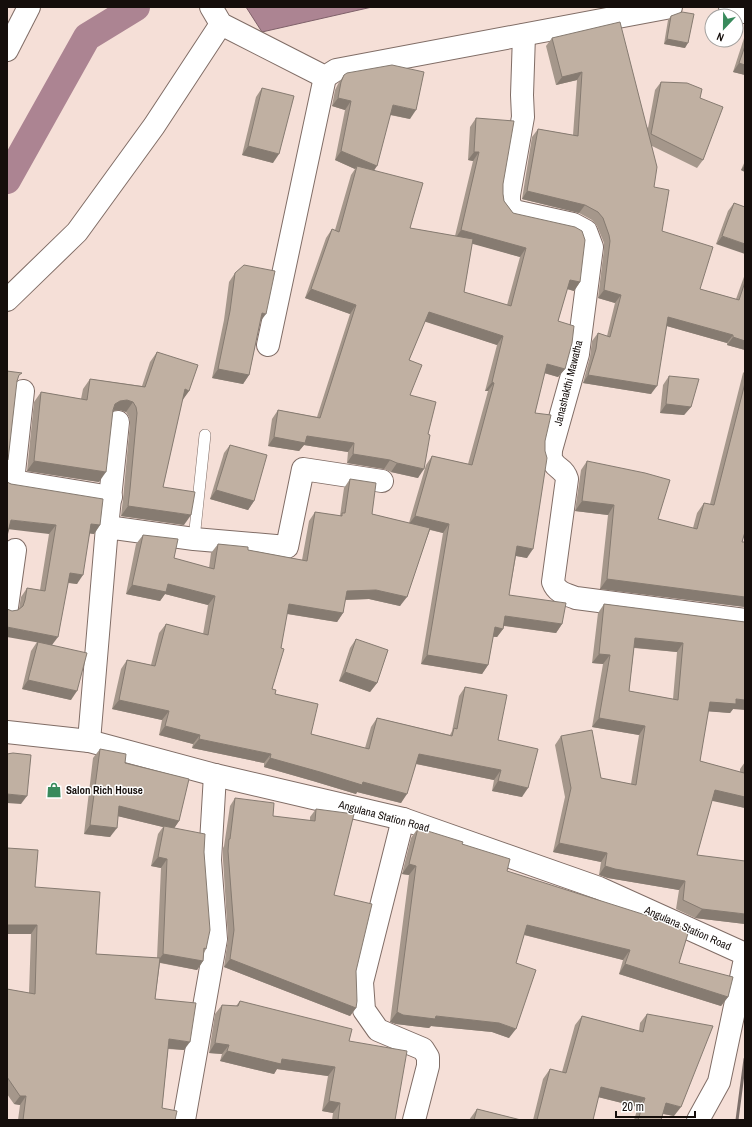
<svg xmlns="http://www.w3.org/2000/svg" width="752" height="1127" font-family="'Archivo Narrow',sans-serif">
<rect width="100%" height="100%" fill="#f5dfd7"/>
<!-- water -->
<path fill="#ac8492" stroke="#7f616a" d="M246,7H372L262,32Z"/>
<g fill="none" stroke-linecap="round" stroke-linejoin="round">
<!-- canal -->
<path stroke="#ac8492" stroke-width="28" d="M7,180L87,37L136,7"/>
<!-- service casing -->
<g stroke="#806d66" stroke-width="12">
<path id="service" d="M194,539L205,435"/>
</g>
<!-- minor casing -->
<g stroke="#806d66" stroke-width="24">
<g id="minor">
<path d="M211,7L221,24L325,77L336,70L671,7"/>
<path d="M730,7L745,12"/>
<path d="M524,35L522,95L523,117L509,195V203L514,211L573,224L586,231L592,247L578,354L551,450C551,454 550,459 553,462C558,470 564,468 567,479L553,582C557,593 566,594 576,598L745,620"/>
<path d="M7,50L29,7"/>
<path d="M7,300L77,232L154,126L221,24"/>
<path d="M268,345L325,77"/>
<path d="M7,480L111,497"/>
<path d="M13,481L23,391"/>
<path d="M107,527L118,422"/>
<path d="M7,607L15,550"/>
<path d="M89,741L107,527L194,539L287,547L303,469L382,481"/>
<path d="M403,819L362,982L364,1010L378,1030L423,1049L428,1057V1066L414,1120"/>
<path d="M184,1120L216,939L210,860L215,775"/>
</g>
</g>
<!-- tertiary casing -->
<g stroke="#806d66" stroke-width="24">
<g id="tertiary">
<path d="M7,732L89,741L215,775L403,819L599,888L745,954"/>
<path d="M698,1120L719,1082L745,959"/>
</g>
</g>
<!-- service -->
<use href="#service" stroke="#fff" stroke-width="11"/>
<!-- minor -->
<use href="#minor" stroke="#fff" stroke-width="22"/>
<!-- tertiary -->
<use href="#tertiary" stroke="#fff" stroke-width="22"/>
<!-- rail -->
<path stroke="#7c6e69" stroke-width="3" d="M737,1120L745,1059"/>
</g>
<!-- wall -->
<g fill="#a5978b" fill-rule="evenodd">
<path d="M671,16L685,48L664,44L668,20Z"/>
<path d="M745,35V75L733,72Z"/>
<path d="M552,38L648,128L655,90L661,82L700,98L703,160L697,168L652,146L654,187L662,231L700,289L736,299L745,274V350L727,345V343L667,326L651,394L583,383L590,357L592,341L598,333L607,336L615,303L598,298L604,249V243L597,226L592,220L579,213L522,199L532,137L538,129L573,135L577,80L556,85L546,46Z"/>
<path d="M344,75L410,119L390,115L374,170L410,228L455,236L473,161L468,160L470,127L476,118L503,184V194L504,201L513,213L580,282L574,291L567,289L558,321L565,369L558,377L544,373L535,413L545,441L527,558L516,556L509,595L562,624L556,633L504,626L503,629L497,637H493L488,665L482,674L421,664L443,533L430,530L400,606L369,599L345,600L343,613L337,622L287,614L272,689L275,694L311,734L365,748L371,727L377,718L450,735L452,731L459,696L465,687L498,740L522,797L492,791L494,780L416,764L401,803L357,792L356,794L313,781L264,767V763L192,748L193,744L159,735L162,720L112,709L121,669L127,660L151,665L159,633L166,624L203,634L208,605L165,594L160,601L126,594L136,544L143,535L174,558L209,568L211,553L218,544L248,550L302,560L309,521L315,512L340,516L344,488L350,479L372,514L409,523L426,465L432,456L468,464L488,391H485L497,345L425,321L409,360L410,395L428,434L418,478L391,472L384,469L347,463L348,452L304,445L299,451L268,446L272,419L278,410L317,417L350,314L305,298L326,238L332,229L335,230L351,175L355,169L335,160L345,110L332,106L335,90L338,84ZM472,243L520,257L507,305L464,292Z"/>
<path d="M262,88L273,163L242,155L256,97Z"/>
<path d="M745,161V172L741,170Z"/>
<path d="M734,203L745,207L716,244L728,211Z"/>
<path d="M235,273L260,322L249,375L243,384L212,378L224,320L229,282Z"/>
<path d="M157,352L189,391L182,400L163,487L184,525L121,516L123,499L130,423L129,417L126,412L120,410L113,411L99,482L27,471L34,402L41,392L81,399L83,389L90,379L142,386L150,362Z"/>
<path d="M745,371V532L742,542H745V607L600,589L608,515L575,511L581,470L587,461L658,519L693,528L697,513L704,503L710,504L743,373Z"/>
<path d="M669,376L691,407L684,415L660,413L663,385Z"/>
<path d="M230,445L254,501L248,510L210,499L224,453Z"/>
<path d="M7,482L100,525L94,534L90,533L77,584L68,583L52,645L71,700L22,689L31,651L37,642L12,611L18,610L19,609L21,597L27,588L40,590L49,534Z"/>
<path d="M604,604L745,622L733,709L730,713L708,711L700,761L740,772V769L745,762V808L712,800L697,855L745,924L695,918L676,909L679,890L608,878L599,875L601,862L553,852L565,797L555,745L561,736L601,778L631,784L639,735L592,727L603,664L592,663L598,613ZM634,648L677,652L673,699L629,691Z"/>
<path d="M356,639L377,683L370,692L339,681L350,648Z"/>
<path d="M100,749L125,763L179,821L174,828L204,852L206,949L204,953L203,961L197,970L160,963L155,999L184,1050L168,1049L162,1108L175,1120H18L20,1105L14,1104L7,1094V989L29,993L31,934H7V848L35,887L96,954L157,958L161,868L151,866L158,834L163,827L118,816L110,837L84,834L93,758Z"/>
<path d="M235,798L273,816L310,821V817L316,809L334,895L356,971V1008L350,1016L224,967L228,938L223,860V848L224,846L230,806Z"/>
<path d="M418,828L462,844L507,871L679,963L728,997L721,1006L619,974L623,960L524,935L516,963L509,1038L492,1032L431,1026L429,1028L396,1024L390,1022L409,875L402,874L411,838Z"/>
<path d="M240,1001L349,1041L395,1120H332L333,1113L322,1111L328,1076L277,1069L274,1074L220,1061L222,1054L209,1053L215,1014L222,1005L236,1006Z"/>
<path d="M647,1014L674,1116L663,1114L661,1120H634L638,1107L598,1097L593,1120H533L543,1079L550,1069L562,1072L575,1025L582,1016L639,1031L640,1023Z"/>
<path d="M477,1109L521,1120H469Z"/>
</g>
<!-- shaded-wall -->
<g fill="#867b71">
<path d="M667,39L688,43L685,48L664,44Z"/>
<path d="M739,63L745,65V75L733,72Z"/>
<path d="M582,72L577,80L556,85L562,77Z"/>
<path d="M338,98L351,101L345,110L332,106Z"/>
<path d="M393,105L416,110L410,119L387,114Z"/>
<path d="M248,146L279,154L273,163L242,155Z"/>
<path d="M341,151L377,166L371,175L357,166L355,169L335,160Z"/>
<path d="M474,152H479L473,161L468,160Z"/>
<path d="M745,165V172L741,170Z"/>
<path d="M527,191L585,205L579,213L522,199Z"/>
<path d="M461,230L526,248L520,257L455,239Z"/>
<path d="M722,236L745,244V254L716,244Z"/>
<path d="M570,280L580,282L574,291L564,288Z"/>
<path d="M311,289L356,305L350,314L305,298Z"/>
<path d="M604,290L621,295L615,303L598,298Z"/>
<path d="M429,312L503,336L497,345L423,321Z"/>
<path d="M262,313L266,314L260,322Z"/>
<path d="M668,317L733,335L727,343L663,325Z"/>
<path d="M733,337L745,341V350L727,345Z"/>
<path d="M547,364L565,369L558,377L541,372Z"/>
<path d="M218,369L249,375L243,384L212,378Z"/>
<path d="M588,375L657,386L651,394L583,383Z"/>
<path d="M492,382L494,383L488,391H485Z"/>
<path d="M185,389L189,391L182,401L178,399Z"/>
<path d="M127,400L133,402L126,412L120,410L113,411L115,404L120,401Z"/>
<path d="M666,404L691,407L684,415L660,413Z"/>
<path d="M307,436L354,443L348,452L304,445L299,451L268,446L274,437Z"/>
<path d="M353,454L390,460L384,469L347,463Z"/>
<path d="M34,461L106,472L99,482L27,471Z"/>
<path d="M397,463L424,469L418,478L391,472Z"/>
<path d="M216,490L254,501L248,510L210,499Z"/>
<path d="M582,501L614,505L608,515L575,511Z"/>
<path d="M128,506L191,515L184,525L121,516Z"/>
<path d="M415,516L449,524L443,533L409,524Z"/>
<path d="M11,520L56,525L49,534L7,529Z"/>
<path d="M91,524L100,525L94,534L85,533Z"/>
<path d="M517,546L533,549L527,558L511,555Z"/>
<path d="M70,573L83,575L77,584L64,582Z"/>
<path d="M607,579L745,597V607L600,589Z"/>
<path d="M168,584L215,596L208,605L165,594L160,601L126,594L132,585Z"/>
<path d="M376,590L407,597L400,606L369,599L340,600L347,591Z"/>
<path d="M289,604L343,613L337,622L282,613Z"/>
<path d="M505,616L562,624L556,633L499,625Z"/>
<path d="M7,627L58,637L52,645L7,637Z"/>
<path d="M495,627L503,629L497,637L488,636Z"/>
<path d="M635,638L683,643L677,652L628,647Z"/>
<path d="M599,654L610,655L603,664L592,663Z"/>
<path d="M427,655L488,665L482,674L421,664Z"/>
<path d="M345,672L377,683L370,692L339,681Z"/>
<path d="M28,680L77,691L71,700L22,689Z"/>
<path d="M736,699L745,700V710L733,709L730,713L703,711L710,702Z"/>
<path d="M119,700L169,711L162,720L112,709Z"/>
<path d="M599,718L645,726L639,735L592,727Z"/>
<path d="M165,726L200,735L193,744L159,735Z"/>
<path d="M199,739L271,754L264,763L192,748Z"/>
<path d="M419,754L501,770L494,780L412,763Z"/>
<path d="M270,758L363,782L407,794L401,803L357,792L356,794L313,781L264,767Z"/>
<path d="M498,781L528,788L522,797L492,791Z"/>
<path d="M715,790L745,797V808L708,800Z"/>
<path d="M7,794L27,796L21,804L7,803Z"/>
<path d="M119,806L179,821L173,830L164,826L163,827L113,815Z"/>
<path d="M90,825L117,828L110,837L84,834Z"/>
<path d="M559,843L607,853L601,862L553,852Z"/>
<path d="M158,857L167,859L161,868L151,866Z"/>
<path d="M409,864L416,866L409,875L402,874Z"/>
<path d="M605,866L685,881L679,890L608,878L599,875Z"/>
<path d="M702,909L745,914V924L695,918Z"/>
<path d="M7,925H37L31,934H7Z"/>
<path d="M527,925L630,950L623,960L521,934Z"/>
<path d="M163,954L203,961L197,970L157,962Z"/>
<path d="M230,959L356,1008L350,1016L224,967Z"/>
<path d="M625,964L728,997L721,1006L619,974Z"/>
<path d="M397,1012L499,1023L516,1029L509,1038L492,1032L431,1026L429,1028L396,1024L390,1022Z"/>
<path d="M169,1039L190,1042L184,1050L163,1048Z"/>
<path d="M215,1043L229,1045L222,1054L209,1053Z"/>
<path d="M227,1051L335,1067L328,1076L277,1069L274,1074L220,1061Z"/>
<path d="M601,1087L645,1098L638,1107L594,1096Z"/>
<path d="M20,1096H26L20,1105L14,1104Z"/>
<path d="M329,1101L340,1103L333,1113L322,1111Z"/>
<path d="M666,1103L681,1107L674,1116L659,1113Z"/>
</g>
<!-- building -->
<g fill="#c0b0a2" stroke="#867b71" fill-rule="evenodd">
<path d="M682,12L694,14L688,43L667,39L671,16Z"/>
<path d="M620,22L657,167L654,187L669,190L662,231L713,247L700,289L739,300L745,282V341L733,337V335L668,317L657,386L588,375L596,349L598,333L610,337L621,295L604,290L610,241L609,235L603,218L598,212L585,205L527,191L538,129L578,136L582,72L562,77L552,38Z"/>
<path d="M745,46V65L739,63Z"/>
<path d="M392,65L424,72L416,110L393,105L377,166L341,151L351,101L338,98L341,82L344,75L347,73Z"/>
<path d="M661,82L687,83L702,89L700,98L723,107L703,160L651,134Z"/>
<path d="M262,88L294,96L279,154L248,146Z"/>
<path d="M476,118L514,121L503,184V194L504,201L513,213L517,214L575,227L582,231L585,240L580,282L570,280L558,321L574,326L572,343L565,369L547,364L535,413L551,415L545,441V451L547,458L533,549L517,546L509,595L566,603L562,624L505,616L503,629L495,627L488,665L427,655L449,524L415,516L432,456L472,465L494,383L492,382L503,336L429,312L409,360L422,365L410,395L436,402L428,434L430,435L424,469L397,463L390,460L353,454L354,443L307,436L305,443L274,437L278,410L320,418L356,305L311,289L332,229L339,232L357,166L423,183L410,228L473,239L464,292L511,306L526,248L461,230L479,152H474Z"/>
<path d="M734,203L745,207V244L722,236Z"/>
<path d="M244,265L275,271L266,314L262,313L249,375L218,369L230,311L235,273Z"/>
<path d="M157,352L198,365L189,391L185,389L163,487L195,492L191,515L128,506L130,489L137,413L136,407L133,402L127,400L120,401L115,404L113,410L106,472L34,461L41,392L87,400L90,379L145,387Z"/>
<path d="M7,371L22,373L19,375L17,381L8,460L7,461Z"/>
<path d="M669,376L699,379L691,407L666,404Z"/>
<path d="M745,383V532L742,542H745V597L607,579L614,505L582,501L587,461L645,473L670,480L658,519L697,529L704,503L714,505Z"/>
<path d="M230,445L267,455L254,501L216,490Z"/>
<path d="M350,479L376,483L372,514L430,528L407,597L376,590L347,591L343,613L289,604L281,648L284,649L272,689L276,690L275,694L318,704L311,734L369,749L377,718L452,736L454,728L457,729L465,687L507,695L498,740L538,749L528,788L498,781L501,770L419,754L407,794L363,782L362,785L320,772L270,758L271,754L199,739L200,735L165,726L169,711L119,700L127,660L155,666L166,624L208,635L215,596L168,584L166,592L132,585L143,535L178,539L174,558L214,569L218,544L248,547V550L307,561L315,512L342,516V513H345Z"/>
<path d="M7,482L11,484L103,499L100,525L91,524L83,575L70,573L58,637L7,627V609L12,611L18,610L23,606L25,600L27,588L45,591L56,525L11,520L7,536Z"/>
<path d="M604,604L745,622V700L736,699V704L710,702L700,761L744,773L745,769V797L715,790L697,855L745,861V914L702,909L683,900L685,881L615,869L605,866L607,853L559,843L571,788L561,736L592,730L601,778L636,785L645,726L599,718L610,655L599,654ZM635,638L683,643L678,700L629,691Z"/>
<path d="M356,639L388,650L377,683L345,672Z"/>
<path d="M38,642L87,653L77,691L28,680Z"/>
<path d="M100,749L126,754L125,763L189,779L179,821L119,806L117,828L90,825Z"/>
<path d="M13,753L31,755L27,796L7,794V754Z"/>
<path d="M235,798L274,803L273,816L315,821L316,809L354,814L334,895L372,904L356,971L357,1001L356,1008L230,959L234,930L228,851L229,839H230Z"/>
<path d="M164,826L205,834L204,852L210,930L206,949L204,948L203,961L163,954L167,859L158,857Z"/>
<path d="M418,828L463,842L462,844L510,859L507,871L680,926L689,930L679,963L733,977L728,997L625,964L630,950L527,925L516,963L536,970L516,1029L499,1023L436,1016L435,1019L403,1015L397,1012L416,866L409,864Z"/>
<path d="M7,848L38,850L35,887L100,892L96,954L160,958L155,999L196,1003L190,1042L169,1039L162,1108L177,1111L175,1120H23L26,1096H20L7,1077V989L35,994L37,925H7Z"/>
<path d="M240,1001L352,1029L349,1041L407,1051L395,1120H338L340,1103L329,1101L335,1067L282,1059L281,1064L227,1051L229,1045L215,1043L222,1005L238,1006Z"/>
<path d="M647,1014L713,1026L681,1107L666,1103L661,1120H638L645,1098L601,1087L593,1120H537L550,1069L566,1073L582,1016L643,1032Z"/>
<path d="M477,1109L521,1120H474Z"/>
</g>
<!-- icons -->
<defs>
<g id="shop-bare" transform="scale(1.2)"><path d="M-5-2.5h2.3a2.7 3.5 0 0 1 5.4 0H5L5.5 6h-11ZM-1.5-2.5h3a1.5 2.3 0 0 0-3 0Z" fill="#388a5c" stroke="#fff" stroke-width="2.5" paint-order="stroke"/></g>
</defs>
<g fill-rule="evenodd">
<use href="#shop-bare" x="54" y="790"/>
</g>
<g text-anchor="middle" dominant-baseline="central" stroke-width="3" stroke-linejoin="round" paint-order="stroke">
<!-- street labels -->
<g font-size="11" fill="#150e0b" stroke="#fff">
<text transform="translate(568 383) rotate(-76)">Janashakthi Mawatha</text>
<text transform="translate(384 816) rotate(15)">Angulana Station Road</text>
<text transform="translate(688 928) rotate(24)">Angulana Station Road</text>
</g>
<!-- poi labels -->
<g font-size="11" font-weight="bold" fill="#150e0b" stroke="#fff" text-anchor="start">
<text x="66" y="790">Salon Rich House</text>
</g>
</g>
<!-- border -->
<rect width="752" height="1127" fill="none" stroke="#150e0b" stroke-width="16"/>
<!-- north arrow -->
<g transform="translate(724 28) rotate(202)"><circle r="19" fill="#ffffff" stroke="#a19f9d"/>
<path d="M0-3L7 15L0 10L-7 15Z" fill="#388a5c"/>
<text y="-6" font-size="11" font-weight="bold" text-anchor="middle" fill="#150e0b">N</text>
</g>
<!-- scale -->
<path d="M616 1111v6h79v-6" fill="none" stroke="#150e0b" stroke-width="2"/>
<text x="622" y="1111" font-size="12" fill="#150e0b" stroke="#ffffff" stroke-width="3" paint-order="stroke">20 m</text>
</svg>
